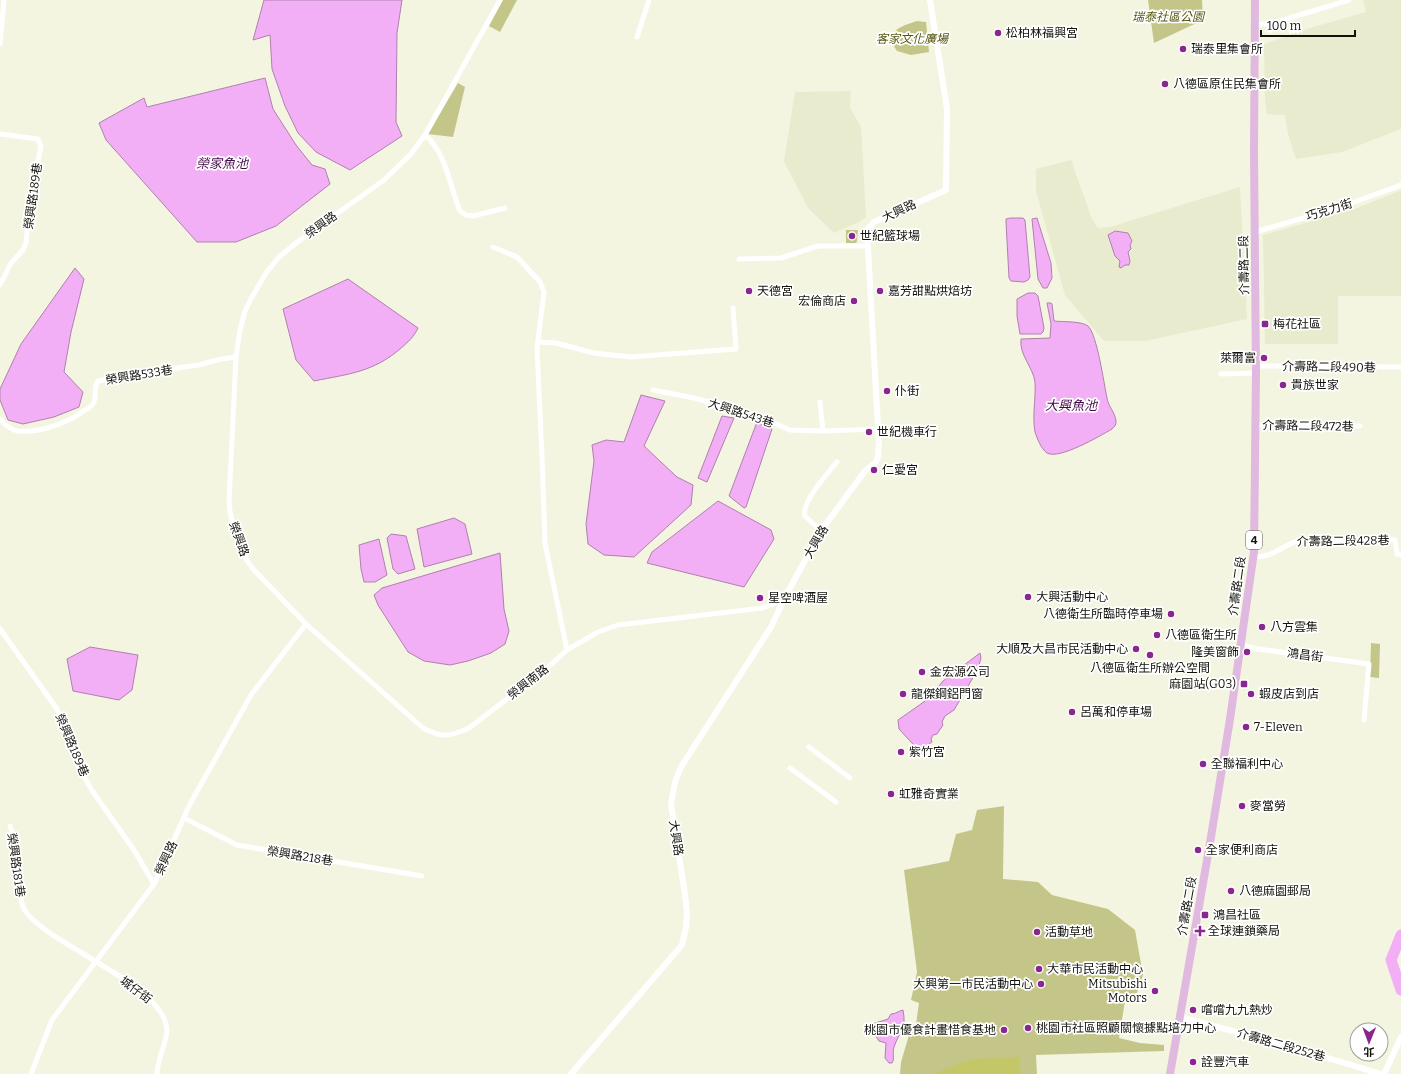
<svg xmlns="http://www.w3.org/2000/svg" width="1401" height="1074" font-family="Bitter,'Noto Sans TC',serif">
<rect width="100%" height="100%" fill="#f4f5e0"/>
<!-- built -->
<g fill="#e9ebce">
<path d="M1363,0H1401V129L1342,152L1296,159L1288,134L1285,115L1267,114L1265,99L1264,44L1310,28L1366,12Z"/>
<path d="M851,91L850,108L861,127L866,217L859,222L834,233L808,208L784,161L795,92Z"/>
<path d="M1071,160L1092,219L1098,228L1110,227L1240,187L1247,319L1145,341H1104L1065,295L1036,191V169Z"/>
<path d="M1401,190V296H1338V344H1265L1263,235L1355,209Z"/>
</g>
<!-- green -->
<g fill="#c4c689">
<path d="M503,0H517L500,32L489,26Z"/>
<path d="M1148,0H1202L1203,20L1154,43Z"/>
<path d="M917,21L926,22L929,52L911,55L897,51C884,31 901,26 917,21Z"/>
<path d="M458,83L465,87L453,137L428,134Z"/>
<path d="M846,230H858L857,241L856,243H846Z"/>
<path d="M1371,643L1380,644L1379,678L1370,677Z"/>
<path d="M1004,806L1003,879L1038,882L1052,895L1108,909L1135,930L1143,975L1137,993L1126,995L1119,1038L1140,1043L1164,1045V1051L1036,1055L1037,1074H900L901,1062L912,1025L916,1024L919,1003L911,1000L917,972L904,870L949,861L956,834L972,830L977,810Z"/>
</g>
<!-- forest -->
<path fill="#c4c767" d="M1020,1057V1074H932L971,1059Z"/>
<!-- water -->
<g fill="#f3aff5" stroke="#af80af">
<path d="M264,0H402L397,33L396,122L402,136L350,170L316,152L298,133L285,106L272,69L270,35L253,40Z"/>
<path d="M265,78L273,109L296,145L312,165L325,169L330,184L276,226L236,242H197L106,140L99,123L144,98L147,107Z"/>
<path d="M1010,218H1023L1025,220L1030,277L1028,280L1024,282L1011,281L1009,278L1006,222V219Z"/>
<path d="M1037,218L1051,263L1052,278L1047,288H1043L1038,279L1032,219Z"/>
<path d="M1115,231L1128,233L1132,241L1130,245L1131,249L1128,252L1130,261L1129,265H1125L1121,268L1119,267L1120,261L1115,256L1108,235Z"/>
<path d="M75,268L84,279L71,332L64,372L83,392L79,407L54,417L23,424L8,420L0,400V389L21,344Z"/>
<path d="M348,279L418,328C414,337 408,342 400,349C373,372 349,374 314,381L296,360L283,309Z"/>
<path d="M1028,293H1035L1038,296L1044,328L1043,332L1041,334H1020L1017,316V299Z"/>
<path d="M1047,303H1051L1052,304L1054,321C1063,322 1082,321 1088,326C1097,334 1104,384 1107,398C1108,406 1115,412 1116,421C1116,425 1115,426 1112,429C1100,436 1059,460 1047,453C1041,449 1037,438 1035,432C1032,415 1036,399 1035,382C1033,367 1019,355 1021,339L1050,338L1051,324Z"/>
<path d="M641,395L665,401L644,446L677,477L693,485L691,505L634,557L604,555L588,544L586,524L594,461L592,445L606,440L624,442Z"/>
<path d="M722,416L734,418L707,482L698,478Z"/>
<path d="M757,422L772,429L746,507L744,508L729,496Z"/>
<path d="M718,501L771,530L774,539L744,587L647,563L652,552Z"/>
<path d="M454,518L465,524L472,554L424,567L417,529Z"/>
<path d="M391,534L406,536L415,569L398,574L393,569L387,538Z"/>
<path d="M379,539L387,575L375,582H364L361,569L359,545Z"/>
<path d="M500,553L504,609L509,631L505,644L491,653L468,661L450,665L424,661L408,652L378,605L374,595L382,588Z"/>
<path d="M90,647L138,655L132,690L119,700L73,691L67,659Z"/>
<path d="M980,653L981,658L978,669L954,710L945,716L942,722L943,725L937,734L933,735L931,739L932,742L929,744L926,754L923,755L899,729L898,720L928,699L943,681Z"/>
<path d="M903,1010C907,1029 899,1032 894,1047C892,1053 895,1059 892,1063H889L885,1058L886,1043L879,1041L872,1030V1024L888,1019L891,1014C896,1014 898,1011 903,1010Z"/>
</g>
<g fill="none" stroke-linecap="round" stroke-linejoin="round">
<!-- river -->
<path stroke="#f3aff5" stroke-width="11" d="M1401,935L1391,960L1401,990"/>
<!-- minor -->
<g stroke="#fff" stroke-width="5">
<path d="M500,0L425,135L411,154L384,180L300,240L279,257L266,273L252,297L245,311L240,330L236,357L229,501L230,512L236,535L246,559L254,570L306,624L423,728C442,738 449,737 469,728L546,669L567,650L598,632L618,625L763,608L775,603L786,595"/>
<path d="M1255,25L1273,23L1349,0"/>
<path d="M637,37L649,0"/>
<path d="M0,44L4,0"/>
<path d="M0,134L38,139L41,146L30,202L26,243L23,250L11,263L0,285"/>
<path d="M425,135C446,152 450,187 460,211L466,215L473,216L505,208"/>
<path d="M1255,232L1338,208L1401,185"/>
<path d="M493,247L517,257L540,282L544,292L537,349L542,456L545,543L567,650"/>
<path d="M739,259L781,258L818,246H868"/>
<path d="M538,342L556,343L594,353L631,357L736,349L733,308"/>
<path d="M1256,366L1401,367"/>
<path d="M1221,374L1256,373"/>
<path d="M653,390L694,398L755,415L790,430L823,431L878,429"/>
<path d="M820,402L823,431"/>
<path d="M0,419C5,425 10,430 18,431C40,433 68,423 85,410C88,409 93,405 94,402C97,395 93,388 98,381L134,374L199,365L221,359L236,357"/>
<path d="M1256,425L1360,426"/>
<path d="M821,531L805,516C801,502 828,473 837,462"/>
<path d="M1253,557C1276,557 1280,546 1300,540H1395L1397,554L1401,555"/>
<path d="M0,629L57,709L67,730L72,750L80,769L91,789L134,850L154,884"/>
<path d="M1241,645L1258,649L1369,664L1364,720"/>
<path d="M809,747L850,778"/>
<path d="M790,768L836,802"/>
<path d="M184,818L237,845L422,876"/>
<path d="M10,826C17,844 17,864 19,883C20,892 20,904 26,912C52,947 165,985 167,1030C167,1042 157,1060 157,1074"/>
<path d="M31,1074L52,1020L154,884L190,804L251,695L306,624"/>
</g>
<!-- tertiary -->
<g stroke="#fff" stroke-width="6">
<path d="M1180,1017L1278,1043L1381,1074"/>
<path d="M571,1074L682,945L686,927L687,912L684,888L671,804L675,782L681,767L771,627L786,595L823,528L865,471L876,462L878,457L879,445L867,230L874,222L946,190L947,109L930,0"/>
<path d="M1384,1074L1401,1037"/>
</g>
<!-- primary -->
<path stroke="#dfb9e0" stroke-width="8" d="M1170,1074L1211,837L1230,719L1254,552L1256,373L1254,152L1255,0"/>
</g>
<!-- markers -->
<g fill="#89268f" stroke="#fff" stroke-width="1.5">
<circle cx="998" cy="33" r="4"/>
<circle cx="1183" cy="49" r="4"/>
<circle cx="1165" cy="84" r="4"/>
<circle cx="852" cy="236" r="4"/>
<circle cx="749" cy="291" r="4"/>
<circle cx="880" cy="291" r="4"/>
<circle cx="854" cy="301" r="4"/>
<rect x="1261" y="320" width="8" height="8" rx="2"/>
<circle cx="1264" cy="358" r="4"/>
<circle cx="1283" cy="385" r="4"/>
<circle cx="887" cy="391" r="4"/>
<circle cx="869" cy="432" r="4"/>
<circle cx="874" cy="470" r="4"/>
<circle cx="1028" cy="597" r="4"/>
<circle cx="760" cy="598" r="4"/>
<circle cx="1171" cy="614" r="4"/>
<circle cx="1262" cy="627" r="4"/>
<circle cx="1157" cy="635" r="4"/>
<circle cx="1136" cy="649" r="4"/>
<circle cx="1247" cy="652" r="4"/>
<circle cx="1150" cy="655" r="4"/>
<circle cx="922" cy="672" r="4"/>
<rect x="1240" y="680" width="8" height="8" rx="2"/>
<circle cx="903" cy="694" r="4"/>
<circle cx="1251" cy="694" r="4"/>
<circle cx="1072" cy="712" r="4"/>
<circle cx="1246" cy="727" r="4"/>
<circle cx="901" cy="752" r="4"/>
<circle cx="1203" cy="764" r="4"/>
<circle cx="891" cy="794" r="4"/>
<circle cx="1242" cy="806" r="4"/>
<circle cx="1198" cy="850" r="4"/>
<circle cx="1231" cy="891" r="4"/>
<rect x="1201" y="911" width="8" height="8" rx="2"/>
<path d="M1198 925h4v4h4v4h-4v4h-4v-4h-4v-4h4z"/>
<circle cx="1037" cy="932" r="4"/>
<circle cx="1039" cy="969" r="4"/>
<circle cx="1041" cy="984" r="4"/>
<circle cx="1155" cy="991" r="4"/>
<circle cx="1193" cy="1010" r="4"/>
<circle cx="1028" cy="1028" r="4"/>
<circle cx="1004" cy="1030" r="4"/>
<circle cx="1193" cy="1062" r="4"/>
</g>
<g text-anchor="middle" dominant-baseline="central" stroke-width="3.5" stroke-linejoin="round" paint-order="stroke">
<!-- shield labels -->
<rect fill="#fff" stroke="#585954" stroke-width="1" x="1246" y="531" width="16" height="18" rx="3"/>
<g font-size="11" font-weight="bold" fill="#11120b">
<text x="1254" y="540">4</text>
</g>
<!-- park labels -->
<g font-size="12" font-style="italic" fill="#575810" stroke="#fff">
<text x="1168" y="17">瑞泰社區公園</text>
<text x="912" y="39">客家文化廣場</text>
</g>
<!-- poi labels -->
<g font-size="12" fill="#11120b" stroke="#fff" text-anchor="start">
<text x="1006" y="33">松柏林福興宮</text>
<text x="1191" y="49">瑞泰里集會所</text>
<text x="1173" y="84">八德區原住民集會所</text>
<text x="860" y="236">世紀籃球場</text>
<text x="757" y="291">天德宮</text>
<text x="888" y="291">嘉芳甜點烘焙坊</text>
<text x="846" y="301" text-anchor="end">宏倫商店</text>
<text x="1273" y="324">梅花社區</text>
<text x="1256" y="358" text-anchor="end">萊爾富</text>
<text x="1291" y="385">貴族世家</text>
<text x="895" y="391">仆街</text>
<text x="877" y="432">世紀機車行</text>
<text x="882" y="470">仁愛宮</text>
<text x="1036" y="597">大興活動中心</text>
<text x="768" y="598">星空啤酒屋</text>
<text x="1163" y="614" text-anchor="end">八德衛生所臨時停車場</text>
<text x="1270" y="627">八方雲集</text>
<text x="1165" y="635">八德區衛生所</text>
<text x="1128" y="649" text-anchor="end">大順及大昌市民活動中心</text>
<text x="1239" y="652" text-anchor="end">隆美窗飾</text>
<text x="1150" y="668" text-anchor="middle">八德區衛生所辦公空間</text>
<text x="930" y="672">金宏源公司</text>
<text x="1236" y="684" text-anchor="end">麻園站(G03)</text>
<text x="911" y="694">龍傑鋼鋁門窗</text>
<text x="1259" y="694">蝦皮店到店</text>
<text x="1080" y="712">呂萬和停車場</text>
<text x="1254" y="727">7-Eleven</text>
<text x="909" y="752">紫竹宮</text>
<text x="1211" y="764">全聯福利中心</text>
<text x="899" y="794">虹雅奇實業</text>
<text x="1250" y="806">麥當勞</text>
<text x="1206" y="850">全家便利商店</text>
<text x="1239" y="891">八德麻園郵局</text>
<text x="1213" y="915">鴻昌社區</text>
<text x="1208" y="931">全球連鎖藥局</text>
<text x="1045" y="932">活動草地</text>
<text x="1047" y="969">大華市民活動中心</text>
<text x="1033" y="984" text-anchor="end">大興第一市民活動中心</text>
<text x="1147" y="984" text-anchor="end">Mitsubishi<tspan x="1147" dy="14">Motors</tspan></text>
<text x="1201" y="1010">嚐嚐九九熱炒</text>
<text x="1036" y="1028">桃園市社區照顧關懷據點培力中心</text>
<text x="996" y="1030" text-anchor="end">桃園市優食計畫惜食基地</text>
<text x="1201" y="1062">詮豐汽車</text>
</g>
<!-- street labels -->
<g font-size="12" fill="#11120b" stroke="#fff">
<text transform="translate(33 196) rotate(-82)">榮興路189巷</text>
<text transform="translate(1329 210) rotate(-17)">巧克力街</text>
<text transform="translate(899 211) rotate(-25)">大興路</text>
<text transform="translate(321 225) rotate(-36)">榮興路</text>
<text transform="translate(1244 265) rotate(-91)">介壽路二段</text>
<text transform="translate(1329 367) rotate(1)">介壽路二段490巷</text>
<text transform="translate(139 375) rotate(-9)">榮興路533巷</text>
<text transform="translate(741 413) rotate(18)">大興路543巷</text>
<text transform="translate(1308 426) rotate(1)">介壽路二段472巷</text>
<text transform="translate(239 539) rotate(70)">榮興路</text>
<text transform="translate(1343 541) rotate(-1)">介壽路二段428巷</text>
<text transform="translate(816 542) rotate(-60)">大興路</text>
<text transform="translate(1237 586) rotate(-82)">介壽路二段</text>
<text transform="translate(1305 655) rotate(8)">鴻昌街</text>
<text transform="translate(528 682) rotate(-38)">榮興南路</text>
<text transform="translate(72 745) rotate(67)">榮興路189巷</text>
<text transform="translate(676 838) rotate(81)">大興路</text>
<text transform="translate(300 856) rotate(9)">榮興路218巷</text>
<text transform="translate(166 858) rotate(-65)">榮興路</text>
<text transform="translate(16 865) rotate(82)">榮興路181巷</text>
<text transform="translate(1187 906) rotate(-80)">介壽路二段</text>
<text transform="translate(136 990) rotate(37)">城仔街</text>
<text transform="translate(1281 1045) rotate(16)">介壽路二段252巷</text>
</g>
<!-- water labels -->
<g font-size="13" font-style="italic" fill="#450949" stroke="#fff">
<text x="222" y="163">榮家魚池</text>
<text x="1071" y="405">大興魚池</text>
</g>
</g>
<!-- north arrow -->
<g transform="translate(1369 1042) rotate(181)"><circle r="19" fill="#ffffff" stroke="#a0a09d"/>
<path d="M0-3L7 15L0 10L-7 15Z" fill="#89268f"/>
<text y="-6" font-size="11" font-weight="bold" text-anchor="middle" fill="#11120b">北</text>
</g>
<!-- scale -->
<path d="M1261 30v6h94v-6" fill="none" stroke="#11120b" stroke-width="2"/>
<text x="1267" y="30" font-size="12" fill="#11120b" stroke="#ffffff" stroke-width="3" paint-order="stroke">100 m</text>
</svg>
